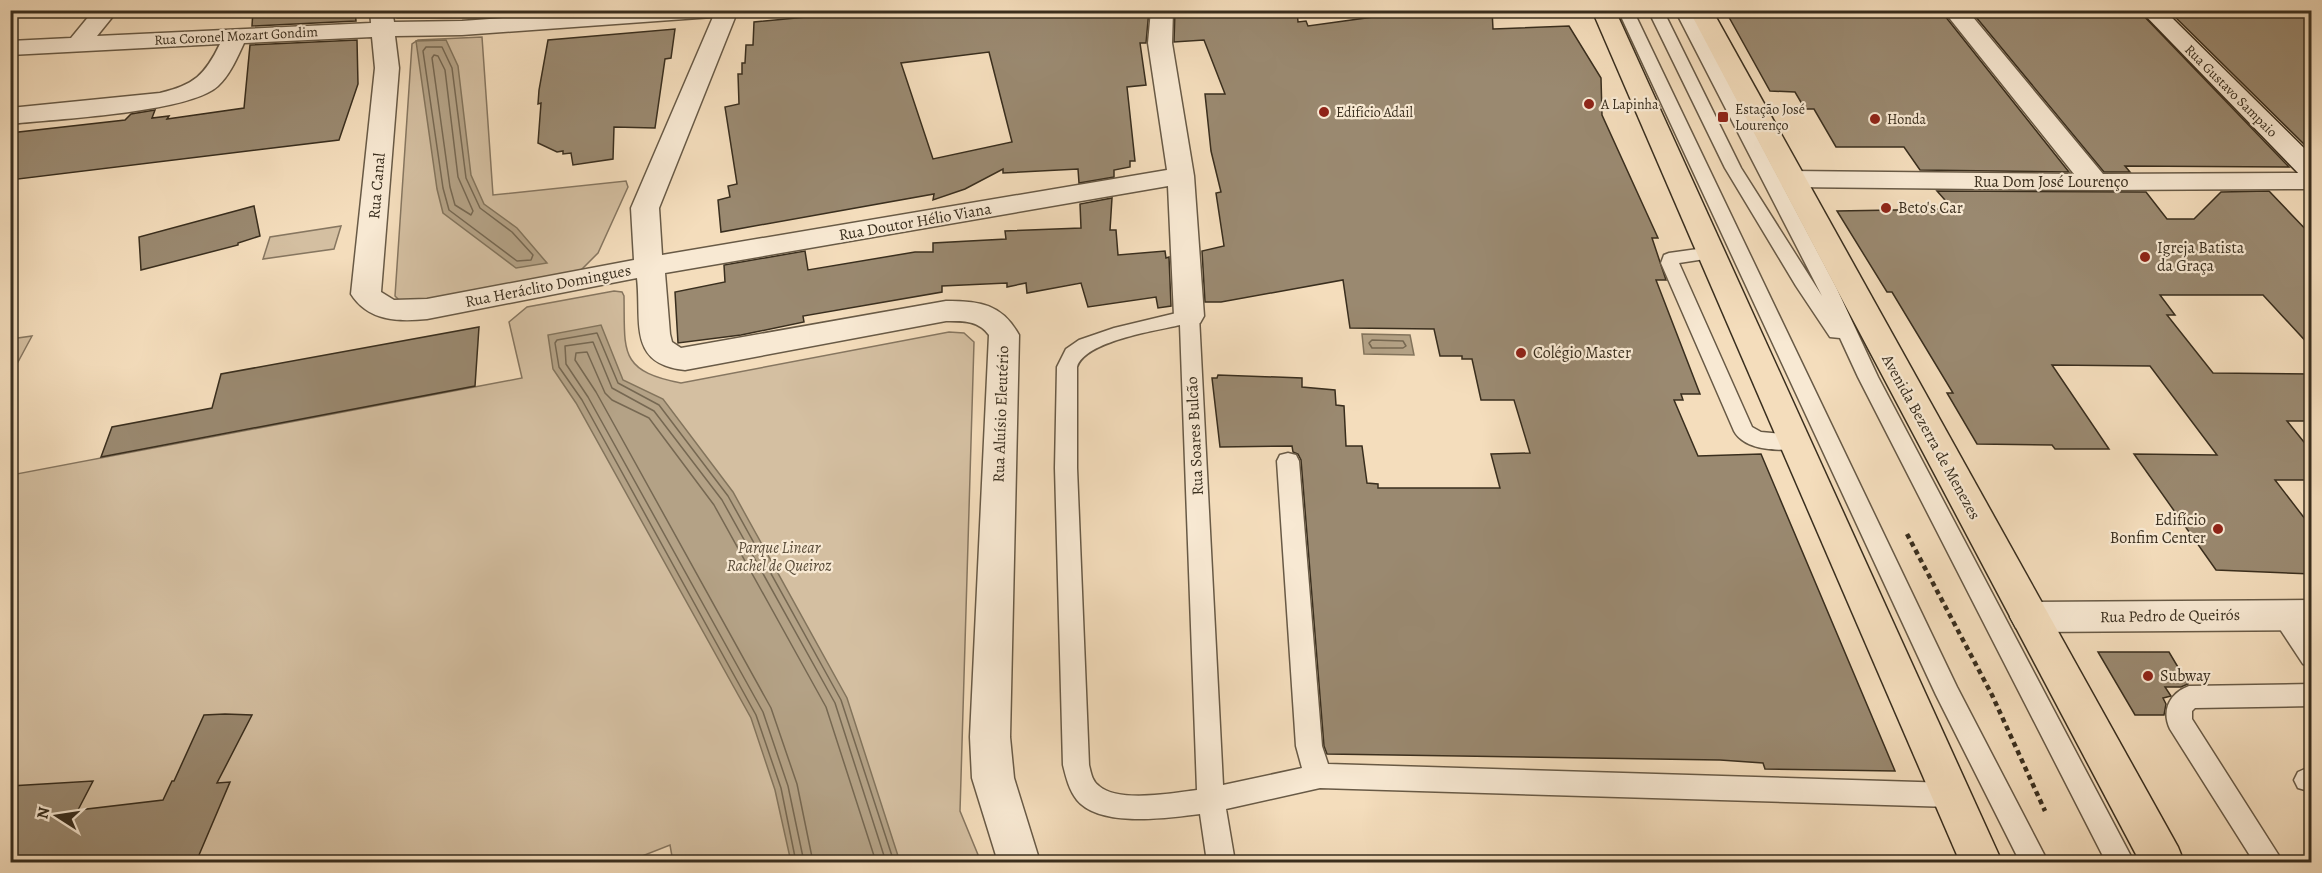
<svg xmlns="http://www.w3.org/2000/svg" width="2322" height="873" font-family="Alegreya,serif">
<rect width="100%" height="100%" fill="#f4ddbc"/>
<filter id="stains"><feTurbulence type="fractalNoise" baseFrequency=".00333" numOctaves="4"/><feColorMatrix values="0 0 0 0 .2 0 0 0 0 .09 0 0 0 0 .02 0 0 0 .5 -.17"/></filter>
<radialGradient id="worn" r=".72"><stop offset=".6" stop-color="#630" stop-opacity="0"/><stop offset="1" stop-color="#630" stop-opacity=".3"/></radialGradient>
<!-- green -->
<g fill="#d4bfa1" stroke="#867660" stroke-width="1.5">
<path d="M480,10V18H397L392,11Z"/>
<path d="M482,37L493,195L626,181L628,187L598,253L581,270L432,302H401L395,296L412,44L418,40Z"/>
<path d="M341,226L334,249L263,259L270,237Z"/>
<path d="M614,291L622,292L624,296C625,351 618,371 681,383L949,332L964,333L974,342L960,811L981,862H673L670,845L627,862H11V475L522,378L509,322L527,307Z"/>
<path d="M32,336L11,375V339Z"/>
</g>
<!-- water -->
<g fill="#b4a286" stroke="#83745c" stroke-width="1.5">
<path d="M446,40L458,66L471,175L484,204L517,228L547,263L516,268L443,213L437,189L416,41Z"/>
<path d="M601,325L623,380L663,399L733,492L847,698L900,862H791L775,790L751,718L576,403L553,369L548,335Z"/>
<path d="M1362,334L1410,335L1414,355L1364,354Z"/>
</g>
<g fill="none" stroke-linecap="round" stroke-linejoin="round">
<!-- shore -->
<g stroke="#766852" stroke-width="1.5">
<path d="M426,47H442L452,68L466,178L480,208L512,232L533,255L531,260L517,261L449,210L443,188L423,51Z"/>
<path d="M434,55L438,56L445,70L458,177L473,211L471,215L455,205L450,187L432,58Z"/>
<path d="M1372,340L1403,341L1406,346L1403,348H1372L1369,343Z"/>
<path d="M796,862L781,788L756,715L582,400L559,367L555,343L557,340L597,333L618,383L659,405L728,496L841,700L894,862"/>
<path d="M804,862L788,786L763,712L588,397L566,364L565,346L593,342L612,388L654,411L722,500L835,703L886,862"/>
<path d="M813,862L797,784L771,708L596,392L575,360L576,353L587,352L605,393L612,400L649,418L714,505L826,707L876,862"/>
</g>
</g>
<!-- building -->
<g fill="#9a8970" stroke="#392e1e" stroke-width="1.5" fill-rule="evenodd">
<path d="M253,10H355L356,21L252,26Z"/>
<path d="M896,10H1149L1146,43H1140L1146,85L1127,87L1135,161H1130V167L1114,170V177L1079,183L1078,169L1003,173V169L965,189L933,200L934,194L721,232L718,200L730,197L728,186L737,184L725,107L739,104L738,74H742V63H745L746,45H753L754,22L838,14H895ZM989,52L1012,142L933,159L901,63Z"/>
<path d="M1175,10H1297L1298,22L1306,21L1308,26L1380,16L1379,10H1492L1493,29L1569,26L1601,78L1602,115L1658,238H1652L1666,280H1656L1700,394H1681L1683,400H1674L1698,456L1761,454L1895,771L1765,769L1763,763L1720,760L1327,754L1324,746L1301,460L1298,454L1293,452L1292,446L1220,447L1212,378H1217L1218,375L1302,378V387L1335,390L1336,405L1344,406L1346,446H1362L1367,483L1378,484V488H1500L1491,454L1530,453L1514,400H1481L1472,359H1462V356H1440L1434,329L1350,328L1343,280L1221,302H1205L1202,251L1224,246L1216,193L1221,192L1211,151L1205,94H1225L1204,40L1174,42Z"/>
<path d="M1725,10L1941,11L2069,172L1920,170L1904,147H1836L1814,109H1805L1795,92L1770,91Z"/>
<path d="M1978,10H2138L2289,167L2125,166L2130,172H2104L1971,11Z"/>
<path d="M2168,10H2312V152Z"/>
<path d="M675,29L671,58L665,59L655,128L614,127L613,159L573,165L571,153L563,154V151L557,152L538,143L541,103L538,104L539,90L548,40Z"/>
<path d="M357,40L358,84L339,140L10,180V133L125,120L131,114L155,110L152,118L169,116L167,119L244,108L250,45Z"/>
<path d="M1937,191L2146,192L2167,219H2194L2221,192L2269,191L2312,236V348L2263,295H2160L2175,315H2167L2213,373L2312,374V421H2287L2312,452V480H2275L2312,528V574L2216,570L2134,454L2217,455L2150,366L2052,365L2109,449H2055L2052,445L1977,444L1947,393H1953L1892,292H1887L1837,211L1953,209Z"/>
<path d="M1112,198L1110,230H1116L1118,255L1165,251L1166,258L1169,257L1171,306L1158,308L1156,297L1088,307L1081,283L1027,293L1026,283L1007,287V283L942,286V292L803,316L804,322L741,335L678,343L675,292L725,282L724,265L805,251L808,270L915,252H933V243L1006,239L1005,231L1081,228L1080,204Z"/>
<path d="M254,206L260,236L238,243V245L141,270L139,237Z"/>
<path d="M479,327L475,386L101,457L112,427L212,408L221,374Z"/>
<path d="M2098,652H2169L2188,684L2181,687H2165L2171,696L2163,698L2166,704L2164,715H2135Z"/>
<path d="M225,714L252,715L217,783L230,782L196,862H10V786L93,781L78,810L163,800L172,781H174L204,715Z"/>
</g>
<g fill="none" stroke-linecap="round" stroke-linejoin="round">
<!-- lane casing -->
<g stroke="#685a46" stroke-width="3">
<g id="lane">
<path d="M1618,10H1633L1957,687L2048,862H2020L1936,695Z"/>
<path d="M1648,10H1663L1741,168L1822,296L1675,10H1690L1836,287L1878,377L2134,862H2106L1858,377L1840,338L1830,337L1796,286L1725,168Z"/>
<path d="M1712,247L1718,249L1721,253L1718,257L1679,263L1752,427L1761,432L1803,436L1807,441L1803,446C1783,453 1745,451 1734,431L1661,263L1664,255L1669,253Z"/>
<path d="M1189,310L1196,311L1199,316L1223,785L1302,768L1296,746L1277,461L1280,455L1288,453L1296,455L1299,461L1322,746L1328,764L1951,783L1960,786L1964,795L1960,804L1951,807L1320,788L1226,809L1235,862H1207L1200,814C1168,818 1100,828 1077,800C1069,790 1066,777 1063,765L1055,468L1057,367L1066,349L1079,340L1114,328ZM1180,325L1197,790C1173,793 1118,803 1099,786C1092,781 1091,773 1089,765L1077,468V367C1085,341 1155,331 1180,325Z"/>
<path d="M2282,604L2290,607L2312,637V667L2303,664L2270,614L2274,607Z"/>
<path d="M2312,684V706L2195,708L2192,711V719L2283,862H2254L2170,729C2161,710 2170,693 2189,686Z"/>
<path d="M2307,768H2312V792L2298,788L2294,780L2298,772Z"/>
</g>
</g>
<!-- street casing -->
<g stroke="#685a46" stroke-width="3">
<g id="street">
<path d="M94,10H118L97,36L371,23L370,10H392L394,22L462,21L610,10H738L659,208L662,255L1167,170L1148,43L1151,10H1173L1172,43L1194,176L1204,316L1200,323L1189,326L1178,323L1174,316L1168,186L665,273L670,334L672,342L681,348L946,301C980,301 1002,304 1019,335L1010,737L1014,778L1040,862H998L972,778L970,737L989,335C978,320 963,321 946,321L685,370C627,364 642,321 637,278L427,319C398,322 368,321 351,294L375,68L372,37L244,43C237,58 230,75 218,86C189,113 54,119 10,124V108L160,93C194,85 205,75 220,44L10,55V41L71,38ZM713,17L631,208L634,260L427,299L394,300L381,292L399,68L395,36L462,35Z"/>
<path d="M1943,10H1967L2103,174L2312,173V189L2095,190L1791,187L1781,185L1778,179L1781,173L1791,171L2074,174Z"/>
<path d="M2312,600V630L2029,632L2016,628L2010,617L2016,606L2029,602Z"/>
</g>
</g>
<!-- secondary casing -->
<g stroke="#392e1e" stroke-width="3">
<path id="secondary" d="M2140,10H2164L2312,156V180L2303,178Z"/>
</g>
<!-- primary casing -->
<g stroke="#392e1e" stroke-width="3">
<g id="primary">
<path d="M1592,10H1615L2002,862H1960Z"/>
<path d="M1689,10H1712L2178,847L2184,862H2140Z"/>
</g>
</g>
<!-- path -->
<path stroke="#392e1e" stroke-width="4.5" stroke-dasharray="5 4" stroke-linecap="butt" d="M1907,534L1992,695L2045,811"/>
<!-- lane -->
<use href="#lane" fill="#f8e9d3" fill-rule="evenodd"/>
<!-- street -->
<use href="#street" fill="#f8e9d3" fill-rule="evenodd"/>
<!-- secondary -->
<use href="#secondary" fill="#f8e9d3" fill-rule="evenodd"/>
<!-- primary -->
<use href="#primary" fill="#f4ddbc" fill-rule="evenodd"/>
</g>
<!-- markers -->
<g fill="#8f2418" stroke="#f8e9d3" stroke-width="2">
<circle cx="1589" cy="104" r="6"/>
<circle cx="1324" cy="112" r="6"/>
<rect x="1717" y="111" width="12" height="12" rx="3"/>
<circle cx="1875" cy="119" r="6"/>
<circle cx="1886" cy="208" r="6"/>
<circle cx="2145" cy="257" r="6"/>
<circle cx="1521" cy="353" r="6"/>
<circle cx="2218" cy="529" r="6"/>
<circle cx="2148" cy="676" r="6"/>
</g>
<g text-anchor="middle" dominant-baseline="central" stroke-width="4.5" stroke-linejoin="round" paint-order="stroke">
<!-- far-street labels -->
<g font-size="14" fill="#392e1e" stroke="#f8e9d3">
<text transform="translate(236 36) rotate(-3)">Rua Coronel Mozart Gondim</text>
<text transform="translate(2231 91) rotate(45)">Rua Gustavo Sampaio</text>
</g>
<!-- far-poi labels -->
<g font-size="14" fill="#392e1e" stroke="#f8e9d3" text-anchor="start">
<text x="1601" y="104">A Lapinha</text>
<text x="1735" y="109">Estação José<tspan x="1735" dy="16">Lourenço</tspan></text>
<text x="1336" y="112">Edifício Adail</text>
<text x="1887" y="119">Honda</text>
</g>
<!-- street labels -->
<g font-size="16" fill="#392e1e" stroke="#f8e9d3">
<text x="2051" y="182">Rua Dom José Lourenço</text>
<text transform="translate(377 186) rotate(-85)">Rua Canal</text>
<text transform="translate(915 222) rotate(-10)">Rua Doutor Hélio Viana</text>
<text transform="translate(548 286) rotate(-11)">Rua Heráclito Domingues</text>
<text transform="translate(1001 414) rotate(-88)">Rua Aluísio Eleutério</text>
<text transform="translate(1195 436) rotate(-93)">Rua Soares Bulcão</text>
<text transform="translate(1931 437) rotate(61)">Avenida Bezerra de Menezes</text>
<text transform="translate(2170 616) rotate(-1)">Rua Pedro de Queirós</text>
</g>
<!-- poi labels -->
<g font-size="16" fill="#392e1e" stroke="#f8e9d3" text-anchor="start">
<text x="1898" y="208">Beto's Car</text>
<text x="2157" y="248">Igreja Batista<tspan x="2157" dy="18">da Graça</tspan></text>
<text x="1533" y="353">Colégio Master</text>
<text x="2206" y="520" text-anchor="end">Edifício<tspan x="2206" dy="18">Bonfim Center</tspan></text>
<text x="2160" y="676">Subway</text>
</g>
<!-- park labels -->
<g font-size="16" font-style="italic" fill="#584b38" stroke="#f8e9d3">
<text x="779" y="548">Parque Linear<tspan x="779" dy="18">Rachel de Queiroz</tspan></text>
</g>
</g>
<!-- margin -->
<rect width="2322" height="873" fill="none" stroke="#f4ddbc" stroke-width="36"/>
<rect x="12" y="12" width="2298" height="849" fill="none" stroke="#392e1e" stroke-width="3"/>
<rect x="18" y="18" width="2286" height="837" fill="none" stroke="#392e1e" stroke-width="1.5"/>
<!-- north arrow -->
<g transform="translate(57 816) rotate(282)" stroke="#f8e9d3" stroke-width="4.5" paint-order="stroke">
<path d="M0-4.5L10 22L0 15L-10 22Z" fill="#392e1e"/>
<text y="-9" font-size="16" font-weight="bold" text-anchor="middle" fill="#392e1e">N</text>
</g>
<rect width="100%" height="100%" filter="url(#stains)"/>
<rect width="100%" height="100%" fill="url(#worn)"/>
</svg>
